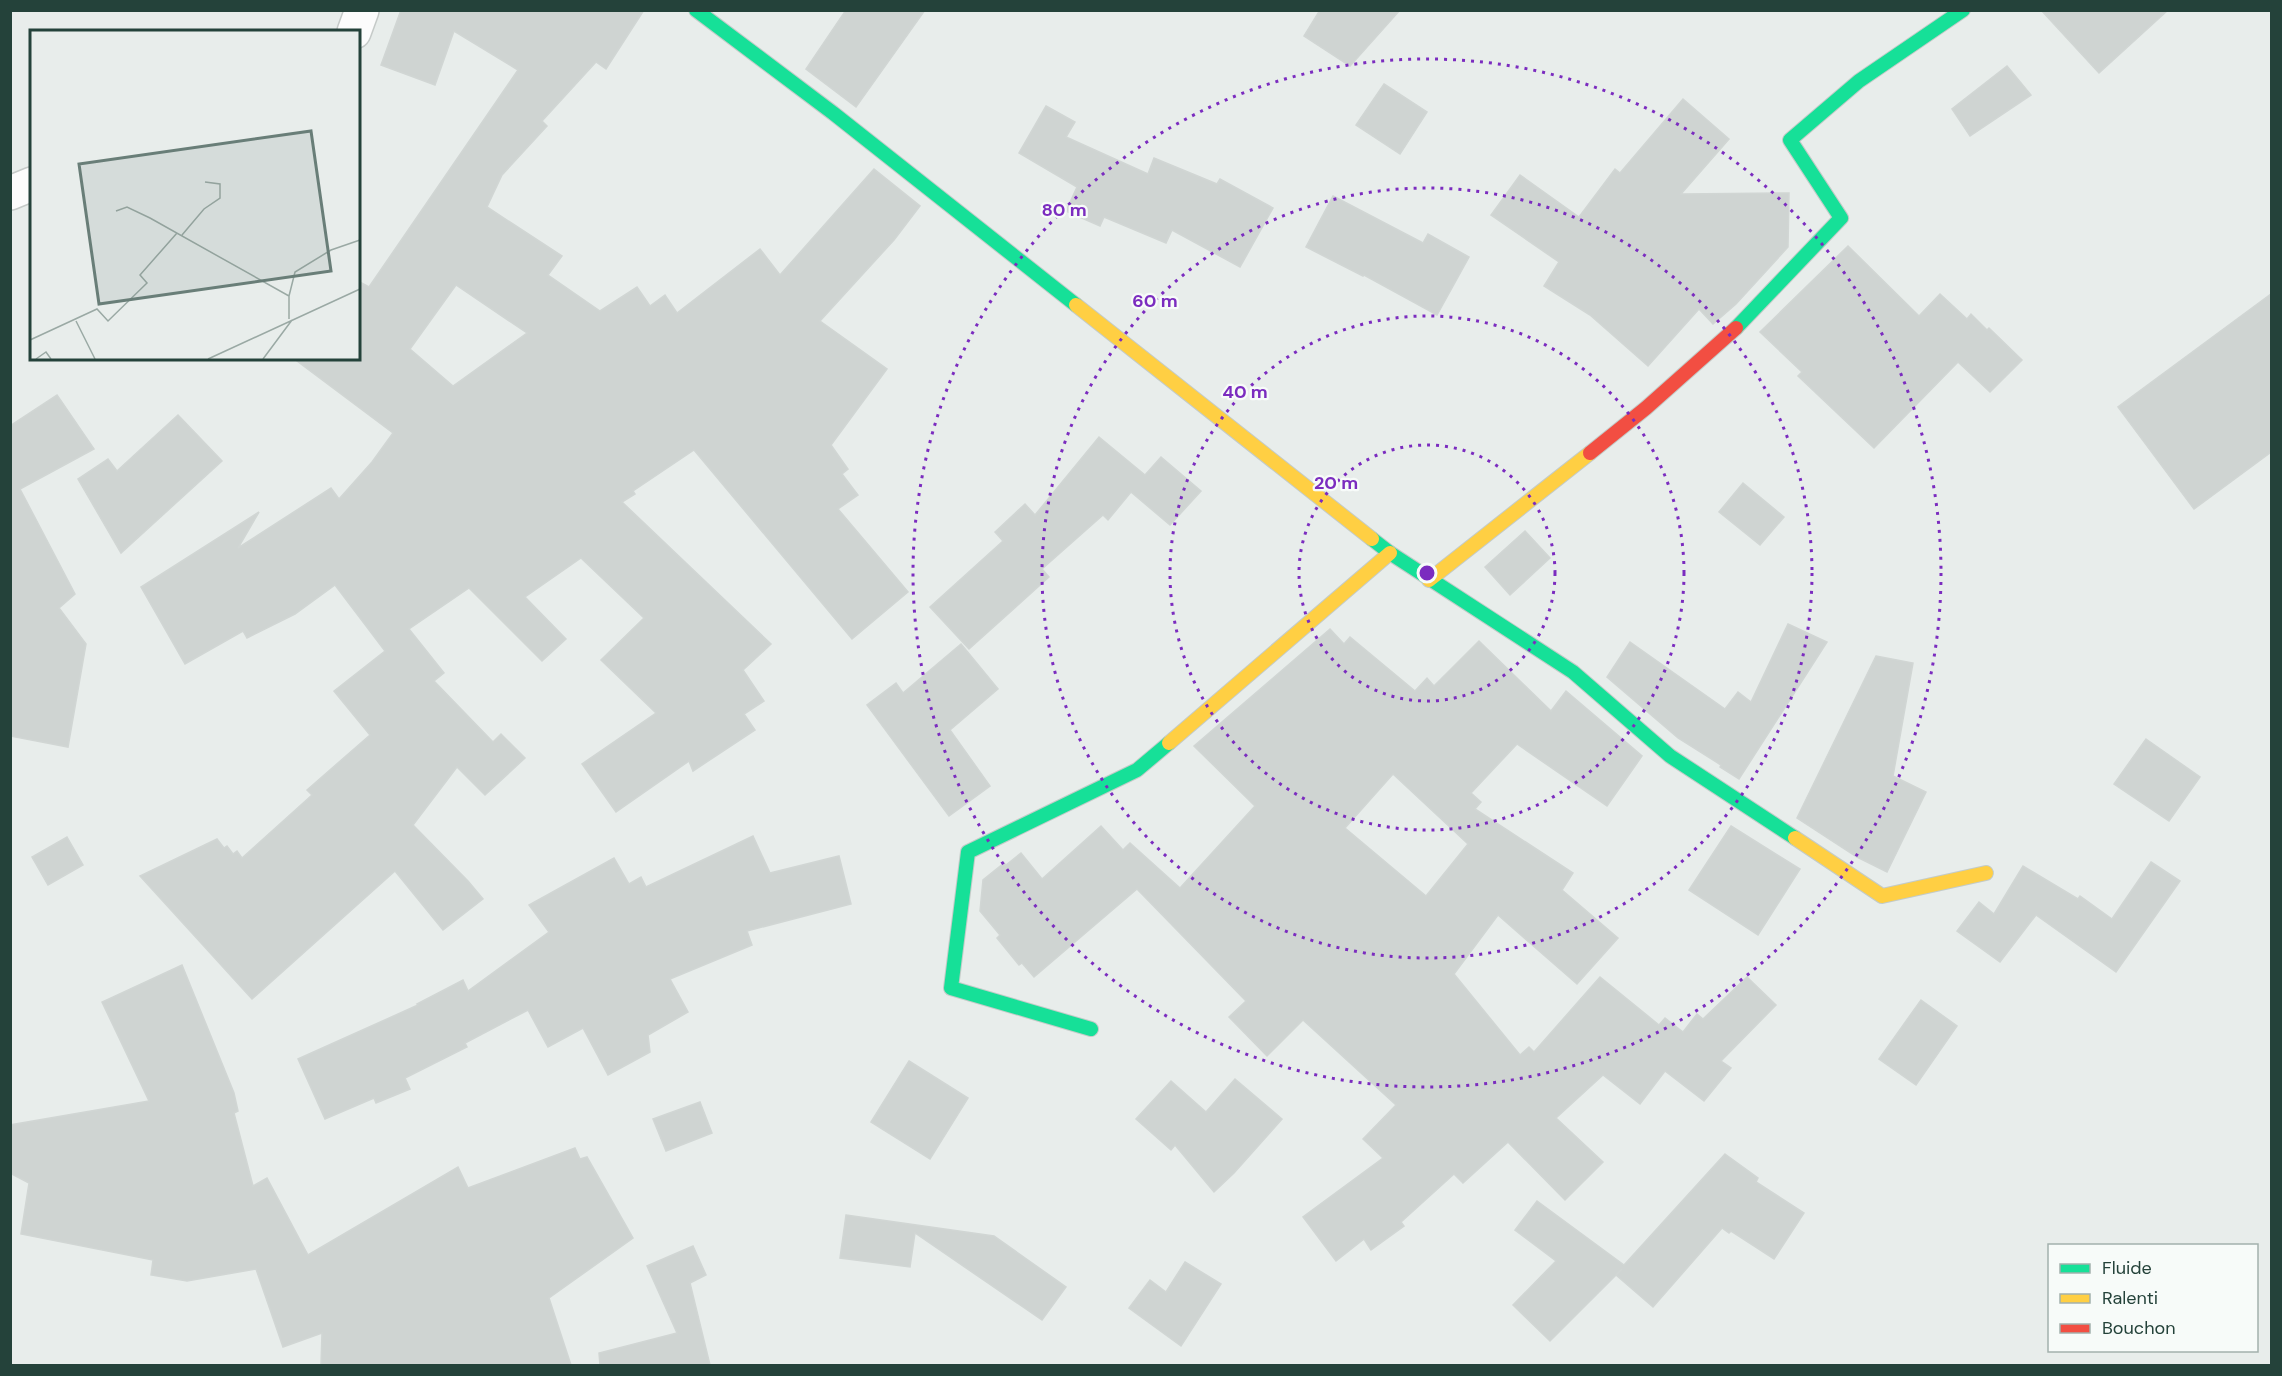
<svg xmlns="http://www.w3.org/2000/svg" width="2282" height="1376" font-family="'DM Sans',sans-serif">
<rect width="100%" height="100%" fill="#e8edeb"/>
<!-- building -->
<g fill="#cfd4d2" stroke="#d1d6d4" stroke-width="1.5" fill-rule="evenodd">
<path d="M401,10H644L606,69L596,62L542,121L547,126L502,175L487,207L562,256L548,275L600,311L637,287L650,306L665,295L677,313L760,249L780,275L874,169L920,206L894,240L820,321L887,369L831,445L848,469L842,474L858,495L838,509L908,592L852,639L694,450L633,491L635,494L622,502L771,644L743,670L764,701L744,714L755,730L693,771L689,761L616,812L582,764L656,713L601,660L644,618L581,558L525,597L566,639L542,661L469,588L409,629L444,673L434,681L493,742L501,734L525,758L485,795L457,767L413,825L468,881L483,899L443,930L395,871L252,999L140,876L217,839L224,848L227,846L233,854L237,851L242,858L312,795L307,790L370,735L334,691L385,651L335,585L295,614L247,638L243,631L185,664L141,587L259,512L238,548L331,488L339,499L372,462L393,433L293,358H358V281L369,287L518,70L454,31L435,85L381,65ZM456,285L527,333L453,386L410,349Z"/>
<path d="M846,10H925L856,107L806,69Z"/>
<path d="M1320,10H1400L1350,66L1304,36Z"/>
<path d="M2041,10H2168L2099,73Z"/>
<path d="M2007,66L2031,95L1970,136L1952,109Z"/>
<path d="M1384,84L1427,112L1400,154L1356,125Z"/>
<path d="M1683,99L1729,139L1681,194L1789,193L1788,247L1736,304L1713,324L1699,309L1648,366L1590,315L1544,286L1559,262L1491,215L1520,175L1579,217L1615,169L1620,173Z"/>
<path d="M1046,106L1075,122L1066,137L1148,174L1154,158L1217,184L1220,179L1273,208L1240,267L1172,230L1166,243L1104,217L1100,226L1066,211L1077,187L1019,153Z"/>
<path d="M1333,196L1423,243L1428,234L1469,257L1437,315L1364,275L1363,276L1306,247Z"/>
<path d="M1848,246L1919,316L1940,294L1967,319L1971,314L1987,330L1989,328L2022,360L1990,392L1958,362L1874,448L1798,376L1802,372L1760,332Z"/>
<path d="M2271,294V452L2194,509L2118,407Z"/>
<path d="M57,395L94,449L20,489L75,594L59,608L86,644L68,747L10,736V426Z"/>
<path d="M178,415L222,461L121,553L78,479L108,459L117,471Z"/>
<path d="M1099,437L1145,475L1161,457L1201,491L1170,525L1131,492L1108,520L1103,515L1042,569L1049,577L969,649L930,607L1003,541L995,532L1025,504L1035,515Z"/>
<path d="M1743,483L1784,517L1760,545L1719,512Z"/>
<path d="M1525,531L1550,558L1510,595L1485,567Z"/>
<path d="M1788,624L1827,642L1739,779L1720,767L1721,765L1678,738L1607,677L1630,642L1725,709L1738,692L1751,702Z"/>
<path d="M1330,629L1344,644L1350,637L1415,691L1427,678L1434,686L1479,641L1551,711L1566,691L1642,756L1607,806L1517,744L1471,793L1481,802L1475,809L1573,873L1562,890L1618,938L1577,984L1498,915L1454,974L1520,1055L1529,1047L1534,1052L1600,977L1659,1025L1665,1018L1683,1032L1697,1014L1703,1019L1747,977L1776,1005L1721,1061L1731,1068L1704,1101L1665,1071L1640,1104L1603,1075L1556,1118L1603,1162L1565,1200L1508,1142L1463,1183L1454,1174L1401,1222L1404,1226L1371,1250L1364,1239L1336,1261L1303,1217L1383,1158L1363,1139L1396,1105L1303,1020L1267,1056L1229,1017L1246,1001L1137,889L1034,977L1022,963L1019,965L997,938L1000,935L980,911L983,880L1004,863L1006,865L1021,853L1042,879L1101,826L1123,850L1130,843L1180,888L1255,806L1194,746ZM1393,774L1468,844L1426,896L1345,828Z"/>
<path d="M961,644L998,689L950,730L990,786L949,816L867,705L896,683L903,693Z"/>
<path d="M1876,656L1913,663L1893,776L1926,792L1887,872L1857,857L1797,818Z"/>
<path d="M2146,739L2200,777L2169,821L2114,784Z"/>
<path d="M1731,826L1800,869L1758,935L1689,890Z"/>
<path d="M753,836L770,873L839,856L851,904L747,931L752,945L670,979L688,1012L648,1035L650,1052L608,1075L583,1028L548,1047L528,1010L465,1043L467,1047L405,1078L410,1089L376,1103L374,1098L325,1119L298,1059L418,1005L417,1004L463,980L468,991L549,932L529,905L614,858L629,884L641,877L646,887Z"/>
<path d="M67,837L83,865L48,885L32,857Z"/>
<path d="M2151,862L2180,881L2116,972L2036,915L2000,962L1957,931L1979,902L1994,914L2023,866L2078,899L2080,896L2112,919Z"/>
<path d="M182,965L234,1093L238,1111L234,1113L253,1186L267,1178L308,1255L458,1167L468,1188L575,1148L580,1159L587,1157L633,1238L549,1298L571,1365H321L322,1333L283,1347L256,1269L187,1281L151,1275L153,1260L21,1234L29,1183L10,1173V1125L149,1101L102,1002Z"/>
<path d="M1921,1000L1957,1026L1916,1085L1879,1059Z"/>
<path d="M909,1061L968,1098L930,1159L871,1122Z"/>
<path d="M1235,1079L1282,1119L1234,1173L1214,1192L1175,1145L1171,1150L1136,1119L1171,1081L1206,1112Z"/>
<path d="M700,1102L712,1133L666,1151L653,1119Z"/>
<path d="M1725,1154L1758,1178L1756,1182L1804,1213L1774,1259L1731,1231L1729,1233L1722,1228L1653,1307L1616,1275L1622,1269L1550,1341L1513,1305L1556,1261L1515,1230L1537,1201L1624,1265Z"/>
<path d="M846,1215L994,1236L1066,1287L1042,1320L915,1233L910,1267L840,1258Z"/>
<path d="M693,1246L706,1275L690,1283L710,1365H600L599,1353L677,1333L647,1266Z"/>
<path d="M1185,1262L1221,1284L1181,1346L1129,1308L1150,1280L1166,1292Z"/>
</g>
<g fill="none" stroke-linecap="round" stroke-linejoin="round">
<!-- street casing -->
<g stroke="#c5cac8" stroke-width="36">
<g id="street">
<path d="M354,32L362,10"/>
<path d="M10,193L32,184"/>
</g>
</g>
<!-- fast casing -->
<g stroke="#c3cbc8" stroke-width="16">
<g id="fast">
<path d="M696,10L833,113L1076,305"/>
<path d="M1736,328L1841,218L1790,140L1859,81L1963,10"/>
<path d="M1372,539L1390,553L1573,672L1670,756L1795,838"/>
<path d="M1091,1029L951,988L968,852L1137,770L1169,743"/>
</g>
</g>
<!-- slow casing -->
<g stroke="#c3cbc8" stroke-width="16">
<g id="slow">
<path d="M1076,305L1372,539"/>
<path d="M1429,580L1590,453"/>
<path d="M1169,743L1390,553"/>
<path d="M1795,838L1882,896L1986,873"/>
</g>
</g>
<!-- jam casing -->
<g stroke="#c3cbc8" stroke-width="16">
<path id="jam" d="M1590,453L1646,408L1736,328"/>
</g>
<!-- street -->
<use href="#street" stroke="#fcfcfc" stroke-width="33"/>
<!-- fast -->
<use href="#fast" stroke="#16e098" stroke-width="14"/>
<!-- slow -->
<use href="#slow" stroke="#ffcf43" stroke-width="14"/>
<!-- jam -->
<use href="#jam" stroke="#f24e42" stroke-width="14"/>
</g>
<!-- distance rings -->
<g fill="none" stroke="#7b2cbf" stroke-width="3" stroke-dasharray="3 6">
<circle cx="1427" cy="573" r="128"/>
<circle cx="1427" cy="573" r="257"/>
<circle cx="1427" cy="573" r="385"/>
<circle cx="1427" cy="573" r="514"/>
</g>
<!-- overview -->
<g transform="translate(30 30)">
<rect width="330" height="330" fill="#e8edeb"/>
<path fill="none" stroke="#9aa9a4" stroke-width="1.5" d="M86,181L97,177L120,188L259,266V289M152,205L174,179L190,168V154L175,152M259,266L265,242L301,220L330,210M46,291L65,329M0,310L67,279L78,291L117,253L110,245L147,203M6,329L16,322L21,329M178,329L330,259M233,329L262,290"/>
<path fill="#697e78" fill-opacity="0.15" stroke="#697e78" stroke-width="3" d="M281,101L301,241L69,274L49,134Z"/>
<rect width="330" height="330" fill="none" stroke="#24423a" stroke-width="3"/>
</g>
<circle cx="1427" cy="573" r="9" fill="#7b2cbf" stroke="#f7fbf9" stroke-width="3"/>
<g font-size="18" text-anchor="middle" font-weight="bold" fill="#7b2cbf" stroke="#f7fbf9" stroke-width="4.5" stroke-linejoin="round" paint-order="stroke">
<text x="1064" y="216">80 m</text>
<text x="1155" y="307">60 m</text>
<text x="1245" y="398">40 m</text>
<text x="1336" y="489">20 m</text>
</g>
<!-- border -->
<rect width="2282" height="1376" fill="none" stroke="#24423a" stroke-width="24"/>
<!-- legend -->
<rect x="2048" y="1244" width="210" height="108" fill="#f7fbf9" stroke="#a3b1ad" stroke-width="1.5"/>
<rect x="2060" y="1264" width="30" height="9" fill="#16e098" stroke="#a3b1ad" stroke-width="1.5"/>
<text x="2102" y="1274" font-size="18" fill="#24423a">Fluide</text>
<rect x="2060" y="1294" width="30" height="9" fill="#ffcf43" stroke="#a3b1ad" stroke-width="1.5"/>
<text x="2102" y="1304" font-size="18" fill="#24423a">Ralenti</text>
<rect x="2060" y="1324" width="30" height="9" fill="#f24e42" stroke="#a3b1ad" stroke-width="1.5"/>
<text x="2102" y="1334" font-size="18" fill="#24423a">Bouchon</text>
</svg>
